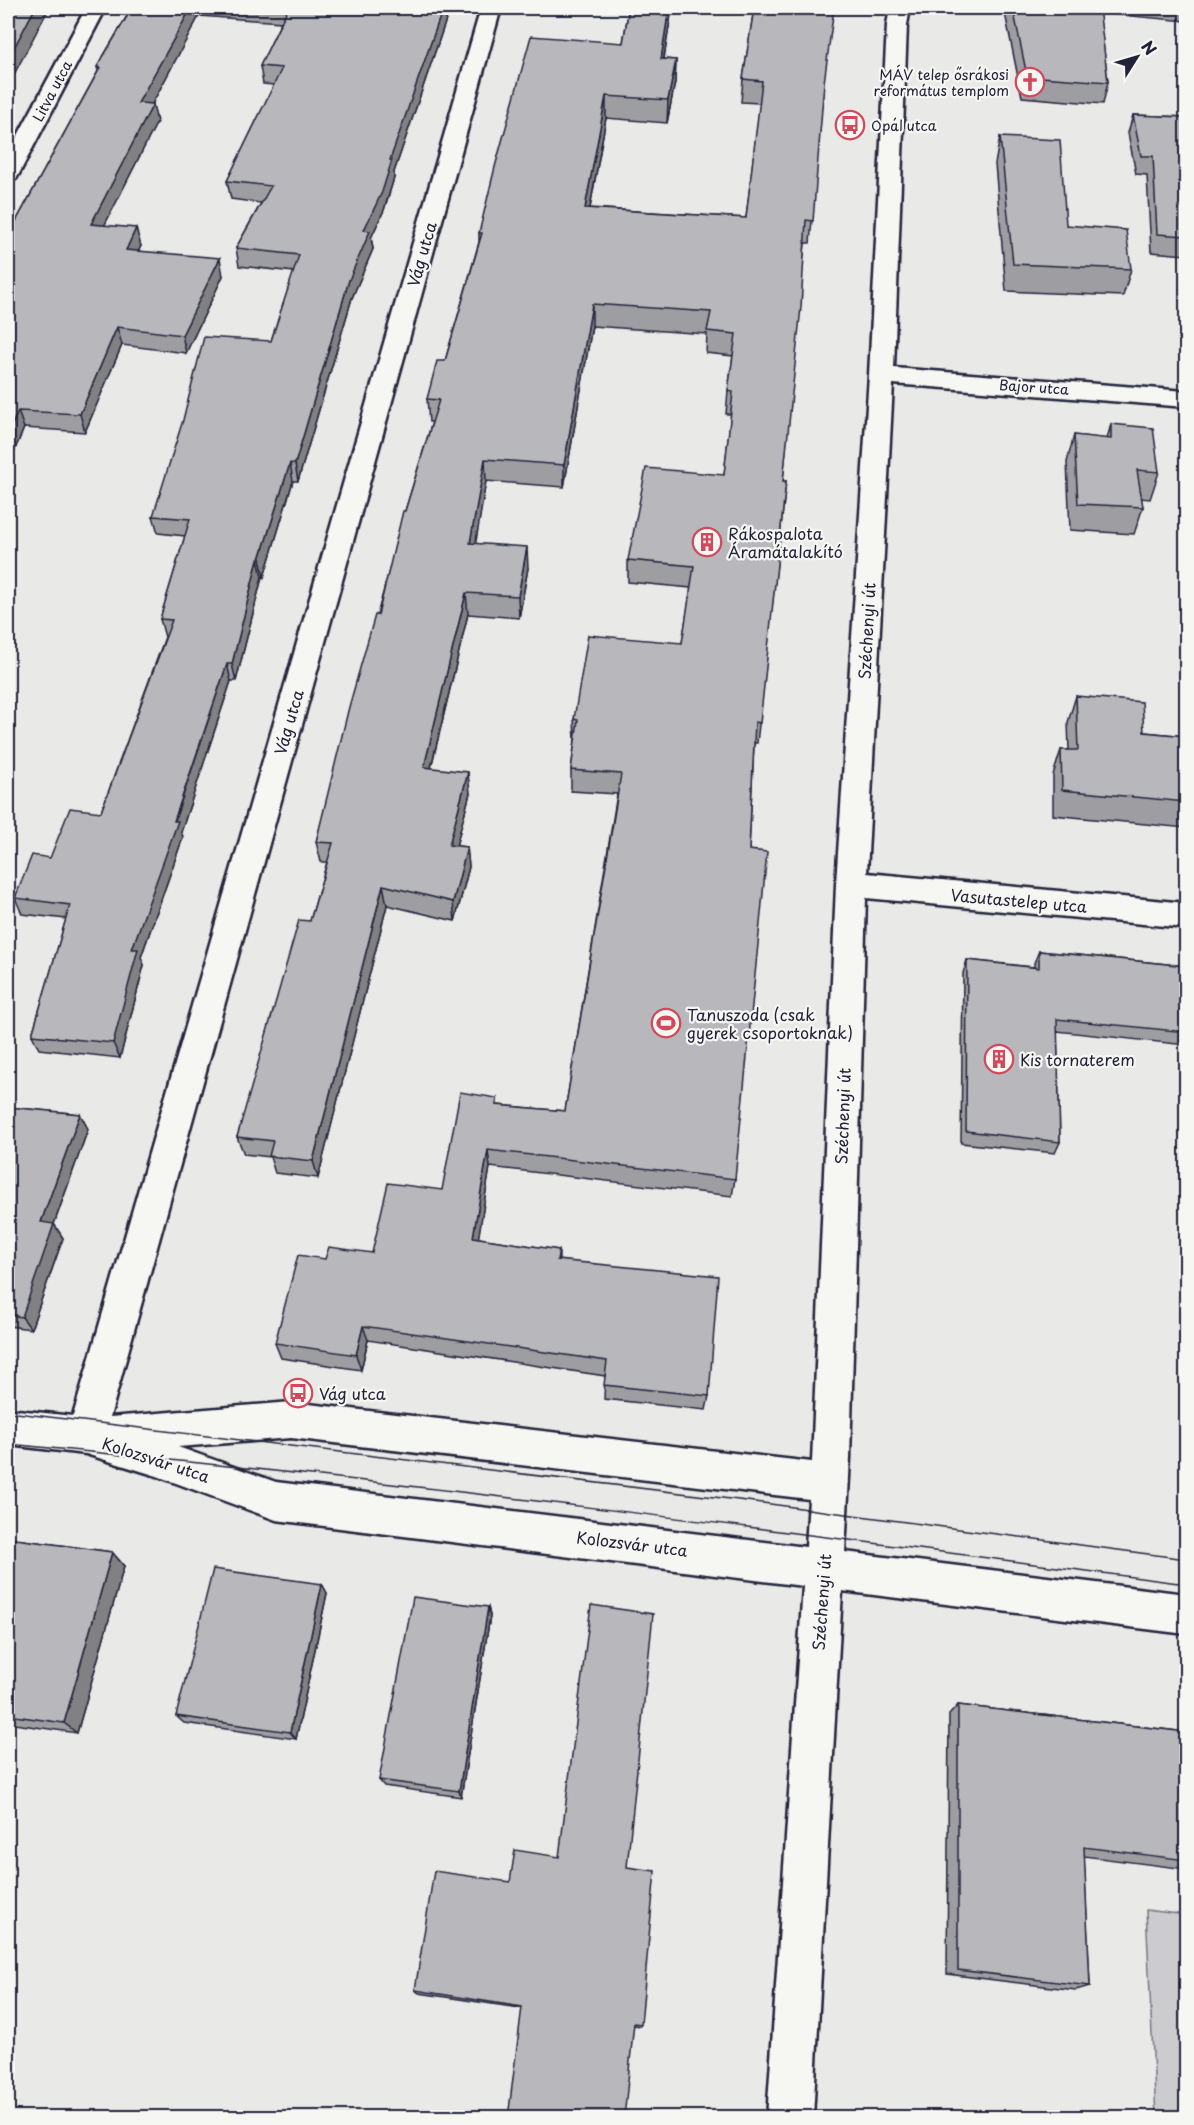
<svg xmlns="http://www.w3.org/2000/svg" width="1194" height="2125" font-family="'Playpen Sans',sans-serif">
<rect width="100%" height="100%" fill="#e9e9e7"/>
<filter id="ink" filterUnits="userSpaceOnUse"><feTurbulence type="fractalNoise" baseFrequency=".0167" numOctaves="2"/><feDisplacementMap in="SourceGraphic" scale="12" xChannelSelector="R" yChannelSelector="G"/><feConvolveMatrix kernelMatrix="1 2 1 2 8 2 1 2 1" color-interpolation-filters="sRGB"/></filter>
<g filter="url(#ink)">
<!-- green -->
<path fill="#ccccce" stroke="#777784" stroke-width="1.5" d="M1146,1910L1186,1915V2117H1156Z"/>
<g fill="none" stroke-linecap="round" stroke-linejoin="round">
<!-- minor casing -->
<g stroke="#22223b" stroke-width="5">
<g id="minor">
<path d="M86,8H106L19,174L16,179L8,180V154Z"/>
<path d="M481,8H501L110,1417L291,1402L812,1462L836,884L869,375L887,25L890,8H910L907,25L894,368L1186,391V407L893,384L867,873L1186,903V928L866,898L850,1458L845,1552L1186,1594V1634L842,1591L813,2118H767L803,1586L276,1520L157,1476L86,1454L8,1445V1409L73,1416ZM291,1438L809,1499L806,1547L276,1482L178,1447Z"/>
</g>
</g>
<!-- minor -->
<use href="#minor" fill="#f6f6f2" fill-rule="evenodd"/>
<!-- tram -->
<g stroke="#22223b" stroke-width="1.5">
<path d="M8,1412L747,1501L1186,1559"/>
<path d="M8,1444C402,1481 794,1532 1186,1584"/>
</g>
</g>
<!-- wall -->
<g fill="#9e9ea2" stroke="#22223b" stroke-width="1.5">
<path d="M114,8H450L394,172V178L384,210L371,238L373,249L352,298L298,481H293L264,577H262L236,681H231L181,832L183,837L141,957L144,965L120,1058L39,1049L32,1035L66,919L22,914L15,898L50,858L101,812L165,637L160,619L185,536L158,533L153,516L271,341L294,272L239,266L236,248L261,203L231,199L227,181L274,85L263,84L260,66L281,22L199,16L152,104L157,122L104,226L141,246L138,251L223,276L186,353L122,345L85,432L24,428L8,466V236L98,71L97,67L131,9Z"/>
<path d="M629,8H672L664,59L676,60L675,82L667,123L606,118L590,208L746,218L760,103L741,102L743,79L754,8L823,91L810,243H805L783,481H786L757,743H754L749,850L735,1179L732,1196L490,1167L478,1238L559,1250V1260L709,1396L706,1410L604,1399L605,1376L368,1340L361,1370L281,1358L275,1343L325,1259L372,1253L442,1190L497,1098V1105L565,1111L617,794L571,791V770L575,740L574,719L682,643L691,588L628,582V560L724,475L731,414H726L728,391L733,356L706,353L707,334L592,326L564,487L486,481L475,543L528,568L519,618L468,614L431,768L470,793L456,846L467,847L469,867L455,921L387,905L318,1178L275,1173L270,1157L244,1154L237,1137L310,921L327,862H321L316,842L405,511L432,422H429L427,399L445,361L479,242V233L623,43Z"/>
<path d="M1004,8H1186V21L1099,13L1108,82L1103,104L1022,97Z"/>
<path d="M1133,115L1186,117V255L1151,252L1147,175L1136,174L1128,133Z"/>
<path d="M1000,137L1066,225L1131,269L1123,296L1006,291L995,164Z"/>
<path d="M1111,424L1159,472L1150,499L1141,498L1143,507L1134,534L1070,530L1067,462L1074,435L1107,439Z"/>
<path d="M1076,696L1144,732L1186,736V828L1053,815V775L1061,750H1069L1068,722Z"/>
<path d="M1039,951L1186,966V1045L1057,1031L1060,1142L1055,1153L961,1143L963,973L967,960L1034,967V963Z"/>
<path d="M8,1107L80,1114L88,1129L54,1224L63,1238L31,1329L8,1326Z"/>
<path d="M8,1538L112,1552L124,1566L77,1733L8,1723Z"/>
<path d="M322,1584L327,1593L296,1739L184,1723L176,1716Z"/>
<path d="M488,1607L490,1616L461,1797L384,1786L379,1780Z"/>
<path d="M958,1705L1186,1732V1869L1084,1856L1090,1986L1076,1990L947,1974L949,1715Z"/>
<path d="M627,1867L641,2024L640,2026L419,1993L415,1990L510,1882Z"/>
</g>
<!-- shaded-wall -->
<g fill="#818184" stroke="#22223b" stroke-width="1.5">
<path d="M35,8H49L8,86V59Z"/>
<path d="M191,8H197L199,16L143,121L138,103Z"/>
<path d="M443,8H450L394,172V178L384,210L371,238L373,249L352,298L298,481L295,464L349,280L364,230Z"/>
<path d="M669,8H672L660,81L661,59Z"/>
<path d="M676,60L675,82L667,123L668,100Z"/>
<path d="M606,96V118L586,230L585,208Z"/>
<path d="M153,104L157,122L96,242L91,224Z"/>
<path d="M136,228L141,246L130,268L126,250Z"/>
<path d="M220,258L223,276L186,353L182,335Z"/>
<path d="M592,304V326L564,487V465Z"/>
<path d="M117,327L122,345L85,432L80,414Z"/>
<path d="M18,411L24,428L8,466V434Z"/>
<path d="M485,459L486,481L472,565L470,543Z"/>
<path d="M290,463L293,481L264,577L260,559Z"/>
<path d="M527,547L528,568L519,618L518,596Z"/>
<path d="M258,559L262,577L236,681L232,664Z"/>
<path d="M466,593L468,614L426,788L424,767Z"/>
<path d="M227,664L231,681L181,832L183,837L141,957L144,965L120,1058L113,1043L132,949Z"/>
<path d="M468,772L470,793L451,865L449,845Z"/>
<path d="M467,847L469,867L455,921L453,902Z"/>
<path d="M383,885L387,905L318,1178L313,1161Z"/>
<path d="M80,1114L88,1129L54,1224L63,1238L31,1329L22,1317L41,1222Z"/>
<path d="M488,1150L490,1167L476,1253L473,1237Z"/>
<path d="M363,1326L368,1340L361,1370L356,1355Z"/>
<path d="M112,1552L124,1566L77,1733L64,1723Z"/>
<path d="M322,1584L327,1593L296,1739L290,1732Z"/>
<path d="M488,1607L490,1616L461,1797L459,1791Z"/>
</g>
<!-- building -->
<g fill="#b8b8bc" stroke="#22223b" stroke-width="1.5">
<path d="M8,8H35L8,59Z"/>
<path d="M132,8H191L138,103L153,104L91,224L136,228L126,250L220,258L182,335L117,327L80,414L18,411L8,434V236L100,68L97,67Z"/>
<path d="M288,8H443L390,160H392L382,192L364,230L370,231L349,280L295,464L290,463L260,559H258L232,664H227L174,821H178L132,949H138L113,1043L32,1035L70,905L15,898L32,855L50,858L70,808L101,812L172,620L160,619L190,519L153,516L183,420L204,337L271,341L299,255L236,248L271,186L227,181L282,68L260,66Z"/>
<path d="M629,8H669L661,59L676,60L668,100L606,96L585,208L746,218L762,81L743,79L754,8H834L824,83L813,221L806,220L801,307L783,481H786L760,723L755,722L749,850L767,852L735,1179L488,1150L473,1237L559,1250L557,1260L718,1276L709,1396L604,1385L607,1361L363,1326L356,1355L275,1343L298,1255L325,1259L329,1247L372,1253L388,1183L442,1190L460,1092L497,1098L496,1105L565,1111L621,774L571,770L578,720L574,719L588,635L682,643L694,566L628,560L646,468L724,475L733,392L728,391L736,334L707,331L711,312L592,304L564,465L485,459L470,543L527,547L518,596L466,593L424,767L468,772L449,845L467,847L453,902L383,885L313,1161L269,1156L273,1141L237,1137L299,920L310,921L333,843L316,842L349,707L375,615H378L403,511H405L439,400L427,399L437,361H445L482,233H479L495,167L531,36L623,43Z"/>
<path d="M1013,8H1099L1108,82L1027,76Z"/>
<path d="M1133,115L1186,117V236L1157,234L1153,156H1141Z"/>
<path d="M1000,137L1060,140L1066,225L1126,230L1131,269L1013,264Z"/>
<path d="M1111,424L1153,428L1159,472L1137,470L1143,507L1078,504L1074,435L1111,439Z"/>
<path d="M1076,696L1142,702L1144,732L1186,736V802L1062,790L1061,750H1078Z"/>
<path d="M1039,951L1186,966V1032L1057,1019L1060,1142L966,1131L967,960L1039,968Z"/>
<path d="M8,1107L80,1114L41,1222L54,1224L22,1317L8,1315Z"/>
<path d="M8,1538L112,1552L64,1723L8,1715Z"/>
<path d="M213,1569L322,1584L290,1732L176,1716Z"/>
<path d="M413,1597L488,1607L459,1791L379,1780Z"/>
<path d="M591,1605L653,1614L627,1867L655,1871L641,2024L634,2023L624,2118H508L522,2007L415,1990L434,1871L510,1882L515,1850L559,1857Z"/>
<path d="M958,1705L1186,1732V1860L1084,1847L1090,1986L958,1970Z"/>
</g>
</g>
<!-- icons -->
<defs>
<g id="church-ring" transform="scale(1.5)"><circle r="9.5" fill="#f6f6f2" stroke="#d1495b" stroke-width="1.5"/><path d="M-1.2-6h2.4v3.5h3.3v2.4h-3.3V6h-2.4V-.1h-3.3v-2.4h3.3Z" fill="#d1495b"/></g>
<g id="bus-ring" transform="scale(1.5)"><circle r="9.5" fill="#f6f6f2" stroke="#d1495b" stroke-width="1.5"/><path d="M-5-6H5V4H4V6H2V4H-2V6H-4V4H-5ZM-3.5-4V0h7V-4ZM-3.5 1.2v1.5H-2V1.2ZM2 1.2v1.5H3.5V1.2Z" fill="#d1495b"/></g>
<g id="building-ring" transform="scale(1.5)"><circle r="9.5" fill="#f6f6f2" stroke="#d1495b" stroke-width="1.5"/><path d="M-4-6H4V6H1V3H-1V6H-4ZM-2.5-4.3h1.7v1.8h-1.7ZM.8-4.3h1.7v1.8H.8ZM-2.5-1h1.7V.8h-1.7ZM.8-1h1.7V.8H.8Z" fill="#d1495b"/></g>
<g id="stadium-ring" transform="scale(1.5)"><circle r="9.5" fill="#f6f6f2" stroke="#d1495b" stroke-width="1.5"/><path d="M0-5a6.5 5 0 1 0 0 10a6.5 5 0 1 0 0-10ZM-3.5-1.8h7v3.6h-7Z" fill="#d1495b"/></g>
</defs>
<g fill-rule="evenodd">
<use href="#church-ring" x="1030" y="82"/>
<use href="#bus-ring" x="850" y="125"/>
<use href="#building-ring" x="707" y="542"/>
<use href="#stadium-ring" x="666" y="1023"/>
<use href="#building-ring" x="999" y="1059"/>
<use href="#bus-ring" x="298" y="1393"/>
</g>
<g text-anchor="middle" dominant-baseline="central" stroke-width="4.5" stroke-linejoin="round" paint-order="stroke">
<!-- far-poi labels -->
<g font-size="14" fill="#22223b" stroke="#f6f6f2" text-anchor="end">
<text x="1009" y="74">MÁV telep ősrákosi<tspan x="1009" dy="16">református templom</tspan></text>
<text x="871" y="125" text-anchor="start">Opál utca</text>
</g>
<!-- far-street labels -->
<g font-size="14" fill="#22223b" stroke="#f6f6f2">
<text transform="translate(52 91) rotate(-62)">Litva utca</text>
<text transform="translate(1034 387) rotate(4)">Bajor utca</text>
</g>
<!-- street labels -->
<g font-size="16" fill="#22223b" stroke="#f6f6f2">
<text transform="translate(421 254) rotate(-74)">Vág utca</text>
<text transform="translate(866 631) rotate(-87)">Széchenyi út</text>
<text transform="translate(288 722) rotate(-74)">Vág utca</text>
<text transform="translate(1019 900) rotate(5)">Vasutastelep utca</text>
<text transform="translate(842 1116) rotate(-88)">Széchenyi út</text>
<text transform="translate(156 1459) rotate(18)">Kolozsvár utca</text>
<text transform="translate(632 1543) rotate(7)">Kolozsvár utca</text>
<text transform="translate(821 1602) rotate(-86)">Széchenyi út</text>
</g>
<!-- poi labels -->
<g font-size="16" fill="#22223b" stroke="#f6f6f2" text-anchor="start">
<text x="728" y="533">Rákospalota<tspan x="728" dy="18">Áramátalakító</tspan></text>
<text x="687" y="1014">Tanuszoda (csak<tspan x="687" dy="18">gyerek csoportoknak)</tspan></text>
<text x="1020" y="1059">Kis tornaterem</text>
<text x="319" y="1393">Vág utca</text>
</g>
</g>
<!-- margin -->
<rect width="1194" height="2125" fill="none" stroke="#f6f6f2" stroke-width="30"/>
<rect x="15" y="15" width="1164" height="2095" fill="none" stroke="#22223b" stroke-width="2" filter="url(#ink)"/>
<!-- north arrow -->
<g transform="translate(1137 57) rotate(53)" stroke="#f6f6f2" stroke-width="4.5" paint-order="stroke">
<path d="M0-4.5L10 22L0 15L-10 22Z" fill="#22223b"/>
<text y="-9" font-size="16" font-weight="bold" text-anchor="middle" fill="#22223b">N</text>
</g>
</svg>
